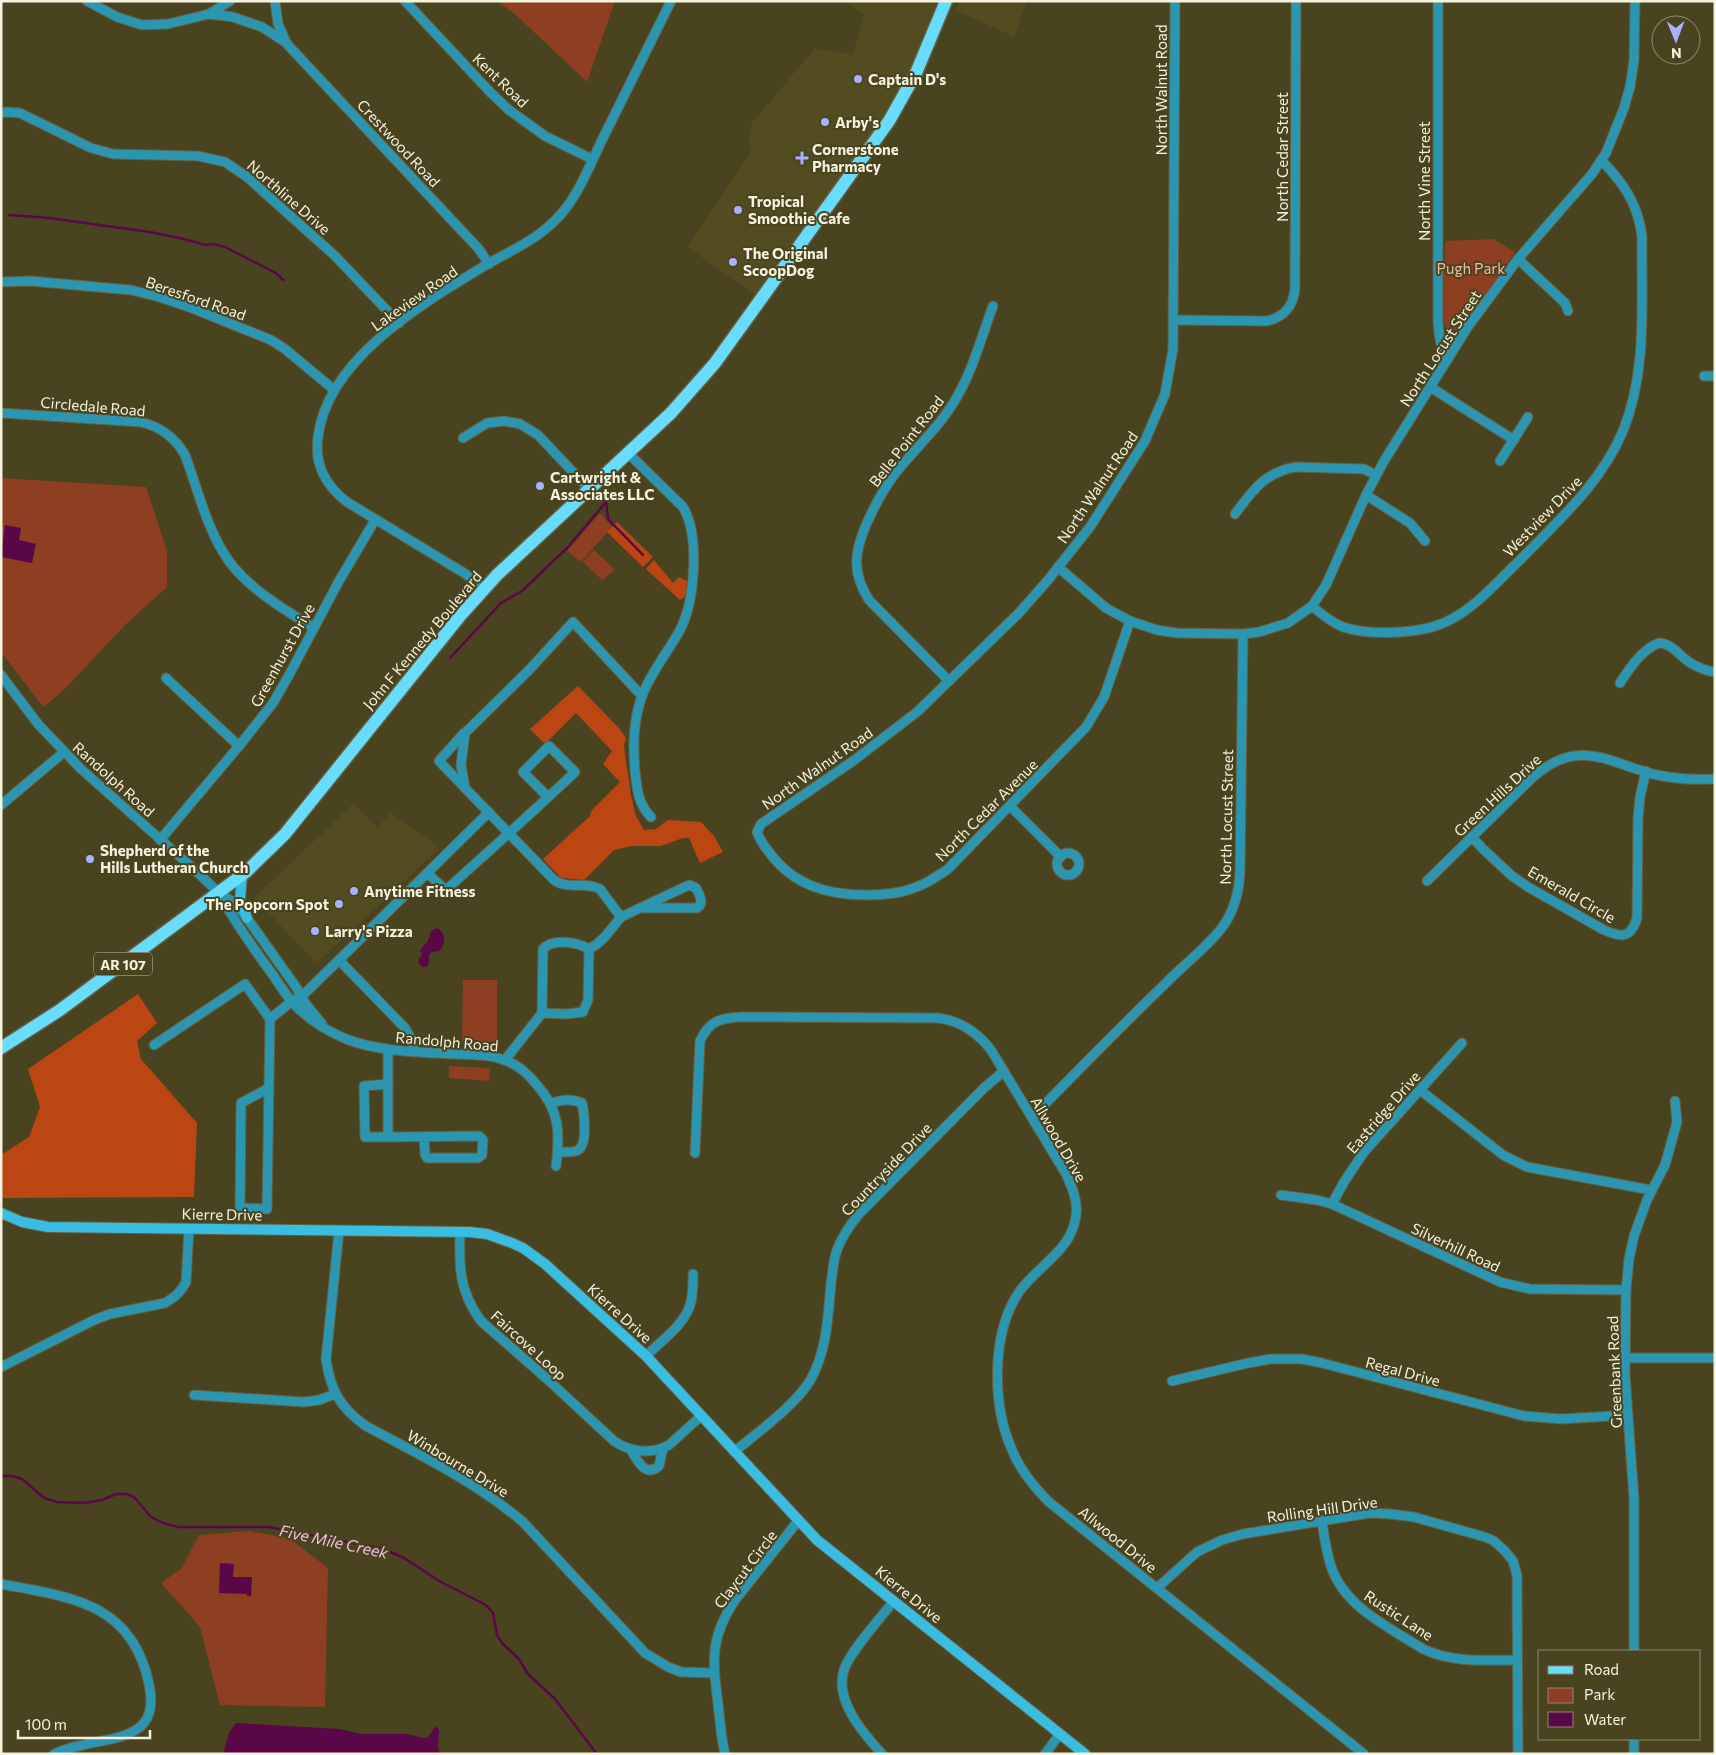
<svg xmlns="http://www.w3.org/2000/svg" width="1716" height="1755" font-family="Commissioner,sans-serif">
<rect width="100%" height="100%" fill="#494320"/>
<!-- built -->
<g fill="#544c21">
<path d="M843,1H946L889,121L755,294L687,247L751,152L749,138L752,123L815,48L853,55L864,14Z"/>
<path d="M960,1H1027L1014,37L956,10Z"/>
<path d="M353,804L378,827L391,813L440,848L317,963L254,898Z"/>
</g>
<!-- green -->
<g fill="#8e3e21">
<path d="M497,1H615L587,82L516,15Z"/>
<path d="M1493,239L1515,252L1462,330L1452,333L1445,328L1443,306L1445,241Z"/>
<path d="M1,478L146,487L167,551V587L125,625L63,691L43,707L1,652Z"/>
<path d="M600,513L612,527L581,562L567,551Z"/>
<path d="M594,550L615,570L602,580L583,562Z"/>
<path d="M463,980H497V1042H462Z"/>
<path d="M449,1066L490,1068L489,1081L449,1078Z"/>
<path d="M249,1531L289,1538L328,1568L325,1707L220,1705L200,1627L161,1583L182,1568L199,1535Z"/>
</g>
<!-- forest -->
<g fill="#bb4513">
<path d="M617,522L653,557L643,567L607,532Z"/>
<path d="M654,560L673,583L679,577L689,582L687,596L680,600L646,569Z"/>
<path d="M578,686L619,728L626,738L624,746L631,795L636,816L644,830L656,829L668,820L701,822L714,836L723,852L700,863L689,838H683L661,846H632L614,850L584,880L561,878L543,859L590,816L591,811L620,782L603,764L612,751L576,713L545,744L530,729Z"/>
<path d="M138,994L157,1023L137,1041L141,1059L197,1123L194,1197L1,1198V1155L29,1137L40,1107L28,1069Z"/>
</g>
<!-- water -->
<g fill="#590747">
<path d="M5,525L21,528L19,540L36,544L32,563L1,557Z"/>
<path d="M437,928C446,933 446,942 440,951L432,952L429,955V964L426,967H422L418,961L422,954L420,950L428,941L431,931Z"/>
<path d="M220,1563L234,1564L233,1577H252L251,1596H247V1594L219,1593Z"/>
<path d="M237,1723L339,1729L362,1734H407L424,1738L428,1737L436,1726L439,1730L438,1747L440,1754H223L229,1733L235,1724Z"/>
</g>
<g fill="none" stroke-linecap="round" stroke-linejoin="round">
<!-- stream -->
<g stroke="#590747" stroke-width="2.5">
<path d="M9,215L49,218L150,232L184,239L205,245L214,244L225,247L276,273L283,280"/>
<path d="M606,501L608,519L643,555"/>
<path d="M450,658L501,603L522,591L568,547L606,502"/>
<path d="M1,1476H12L22,1479L44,1498L57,1502L84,1503L102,1500L116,1494H127L134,1497L151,1517L163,1523L178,1527H269L384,1549L404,1558L441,1582L486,1605L493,1613L497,1635L503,1644L519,1659L528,1674L555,1699L597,1754"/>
</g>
<!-- street casing -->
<g stroke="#655f3e" stroke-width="11">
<g id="street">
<path d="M87,1L117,17L142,25L168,24L209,14L233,17L262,27L285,42"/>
<path d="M275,1L278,24L287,44L460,229L478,248L489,264"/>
<path d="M405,1L491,93L509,110L545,136L592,159"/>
<path d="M1438,1V321C1439,334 1439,347 1449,357"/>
<path d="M209,14L230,1"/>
<path d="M1,113L6,112L20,113L91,148L113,154L198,156L225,162L247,177L334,255L399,323"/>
<path d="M1518,259L1565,303L1568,311"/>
<path d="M1,282L30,281L131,290L159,297L189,307L271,340L285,349L333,389"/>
<path d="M1173,320L1267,321C1284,317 1293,307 1295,289L1296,1"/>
<path d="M1704,376H1715"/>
<path d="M1430,387L1514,440"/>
<path d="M1,413L141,422C161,427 175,437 185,455C197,487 205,522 223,552C241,584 283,609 314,628"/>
<path d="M463,438L487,423L504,421L520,424L538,435L589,489"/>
<path d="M628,453L683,507C700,536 695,601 680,630C668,652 651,672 642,696C633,721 633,745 635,771C637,789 638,804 651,817"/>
<path d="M1500,461L1528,417"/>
<path d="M1366,495L1410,523L1425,541"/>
<path d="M1235,514C1253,490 1265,472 1296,467L1364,469L1376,475"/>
<path d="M1058,567L1106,608L1130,621L1157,630L1177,633L1243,634L1259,632L1288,623L1312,606L1326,585L1366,495L1384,461L1467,328L1518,259L1592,174L1606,153L1624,108L1630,87L1634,60L1635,1"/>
<path d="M485,588L464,573L347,502C326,486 314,464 318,437C327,360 420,305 481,268C510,250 538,241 562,213C579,193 590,165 602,140C625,94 648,48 671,1"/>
<path d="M1312,606C1321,614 1331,622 1343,627C1370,636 1422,634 1448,621C1476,607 1497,582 1520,560C1559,520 1601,483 1623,431C1648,369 1641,301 1642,236C1638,204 1623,182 1601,160"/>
<path d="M1130,621L1104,697L1086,727L948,869C936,877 925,885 911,889C897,894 882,895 866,895C827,895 793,885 769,852C764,846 760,840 757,832L761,824L853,761L917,712L1018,614L1048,580L1090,527L1145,441L1165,394L1173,349L1175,1"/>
<path d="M1,675L38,724L81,769L196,871L219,893L233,902L247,918L296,987L305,1003L322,1024"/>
<path d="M166,678L239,746"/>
<path d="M949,681L869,600C852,573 854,553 866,525C874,507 883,490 894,475C915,448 942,425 958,395C974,367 982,335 993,306"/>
<path d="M1620,683C1630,668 1641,650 1659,643C1671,643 1679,655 1689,662C1697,667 1705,671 1715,672"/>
<path d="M464,733L439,761L465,788"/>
<path d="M1,805L64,752"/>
<path d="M1010,806L1061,857"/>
<path d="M1472,837L1483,849L1512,876L1528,887L1604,930C1622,938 1631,938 1637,918L1638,819L1640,797L1646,771"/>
<path d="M160,840L239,746L273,703L289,675L339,581L375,520"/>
<circle cx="1068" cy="864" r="11"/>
<path d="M427,873L446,890C489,851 533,812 575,772L549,746L523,772L548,797"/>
<path d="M1427,881L1533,777C1580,736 1607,763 1657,775C1676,779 1695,780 1715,779"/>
<path d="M219,893C235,923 253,948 273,975C281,987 290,1002 301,1011C314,1023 330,1032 346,1039C380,1052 419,1052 455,1054C472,1055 488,1054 504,1060C517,1064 529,1075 537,1085C560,1111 560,1133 556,1166"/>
<path d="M621,917L689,885L696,888C699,894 705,903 697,908H640"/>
<path d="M542,1013L567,1014L583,1012L588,1000L589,949"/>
<path d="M154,1045L245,984L270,1019"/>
<path d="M388,1049V1137L479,1136L483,1140L482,1155L478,1158H427L425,1154L424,1137"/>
<path d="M414,1051L411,1039L405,1028L339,960L489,812"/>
<path d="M505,1060L542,1013L543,949C552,938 577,942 589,949C603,942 611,929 621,917L600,889C585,881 568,890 554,880L465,788L461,765L465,733L530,669L573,622L642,696"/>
<path d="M388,1084L364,1086L365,1137H388"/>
<path d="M269,1088L241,1103L240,1208L267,1209L270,1019L292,1001L301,997L339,960"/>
<path d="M1420,1090L1503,1155L1527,1167L1651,1190"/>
<path d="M551,1103C562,1100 571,1098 582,1103C584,1112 588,1145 578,1150C573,1153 564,1152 558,1152"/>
<path d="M1032,1117C1076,1073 1119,1028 1164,985C1182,966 1204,950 1221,929C1234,912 1239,893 1240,872L1243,634"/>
<path d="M695,1153L700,1041C709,1021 720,1018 741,1017L938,1018C961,1021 978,1033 991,1050L1066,1174C1074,1191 1080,1207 1074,1225C1066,1253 1036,1268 1019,1292C991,1334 992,1405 1012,1450C1020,1470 1034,1487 1049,1502L1364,1754"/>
<path d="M1281,1195L1317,1200L1332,1204L1500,1282L1530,1289L1626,1290"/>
<path d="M1332,1204L1344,1182L1364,1152L1462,1043"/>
<path d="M339,1231L326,1359C330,1389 340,1408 366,1426C420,1455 476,1482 523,1522L645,1653L668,1667L681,1672L714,1673"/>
<path d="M460,1232C459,1267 459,1291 481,1321L546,1378L614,1441C630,1452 651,1455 669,1445L701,1416"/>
<path d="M646,1356C661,1341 686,1324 691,1302C693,1293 693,1284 693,1274"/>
<path d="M1625,1358H1715"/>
<path d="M1,1367L94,1320L110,1314L165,1303C175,1297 181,1292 186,1282L189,1229"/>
<path d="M1172,1381L1248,1363L1271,1359H1302L1322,1363L1524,1416L1561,1419L1628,1415"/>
<path d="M194,1395L304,1402L319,1400L335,1394"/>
<path d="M631,1450C637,1460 645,1478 659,1466L663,1448"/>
<path d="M734,1452C757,1433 797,1404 811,1379C827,1350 828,1316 831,1283C833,1272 833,1260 837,1250C842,1236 850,1225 859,1214L984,1088L1004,1071"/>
<path d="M1322,1521C1324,1536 1326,1551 1331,1566C1344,1607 1389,1627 1423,1649C1453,1663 1484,1660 1516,1660"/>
<path d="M1,1584C70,1597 132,1602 149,1684C152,1699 153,1716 140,1727C125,1739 102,1740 83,1745C73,1747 63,1750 54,1754"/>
<path d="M1157,1588L1197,1552L1222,1540L1243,1534L1370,1513L1390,1514L1414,1517L1485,1537L1494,1541L1505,1551L1513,1561L1517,1575L1518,1754"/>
<path d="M1634,1651V1499L1625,1375L1626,1290L1629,1259L1634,1236L1647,1200L1665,1165L1677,1122L1675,1101"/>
<path d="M1634,1739V1754"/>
<path d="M725,1754C721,1738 720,1720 718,1704C713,1661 709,1639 735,1600L798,1521"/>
<path d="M882,1754C863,1733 834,1700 844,1670C849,1653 881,1617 894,1601"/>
<path d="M1045,1754L1060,1734"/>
</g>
</g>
<!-- secondary casing -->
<g stroke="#655f3e" stroke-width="12">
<g id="secondary">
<path d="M242,875L240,900L247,918"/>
<path d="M1,1213L22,1222L48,1227L469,1232L487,1234L512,1243L523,1248L545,1264L646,1356L817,1540L1085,1754"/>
</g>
</g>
<!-- primary casing -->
<g stroke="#655f3e" stroke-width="15">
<path id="primary" d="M1,1048L60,1010L246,872L285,834L460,616L497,575L671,413L715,363L889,121L916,73L946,1"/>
</g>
<!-- street -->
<use href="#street" stroke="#2c95b0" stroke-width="9"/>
<!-- secondary -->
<use href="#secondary" stroke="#39bee1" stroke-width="10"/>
<!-- primary -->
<use href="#primary" stroke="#68dcfd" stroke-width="12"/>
</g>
<!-- markers -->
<g fill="#a9b0fc" stroke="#494320" stroke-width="2">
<circle cx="858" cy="79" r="5"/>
<circle cx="825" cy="122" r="5"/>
<path d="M799.5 150.5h5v5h5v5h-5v5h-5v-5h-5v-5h5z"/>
<circle cx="738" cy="210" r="5"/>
<circle cx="733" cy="262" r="5"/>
<circle cx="540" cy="486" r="5"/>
<circle cx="90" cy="859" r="5"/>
<circle cx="354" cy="891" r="5"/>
<circle cx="339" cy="904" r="5"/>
<circle cx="315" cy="931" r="5"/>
</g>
<g text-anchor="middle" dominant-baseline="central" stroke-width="4" stroke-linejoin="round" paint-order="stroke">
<!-- shield labels -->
<rect fill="#494320" stroke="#c1bea5" stroke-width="1" x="94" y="952.5" width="58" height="23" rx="4"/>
<g font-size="14" font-weight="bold" fill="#f5f2de">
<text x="123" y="964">AR 107</text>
</g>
<!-- poi labels -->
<g font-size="15" font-weight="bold" fill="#f5f2de" stroke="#494320" text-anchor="start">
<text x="868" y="79">Captain D's</text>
<text x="835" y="122">Arby's</text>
<text x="812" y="149">Cornerstone<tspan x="812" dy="17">Pharmacy</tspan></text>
<text x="748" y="201">Tropical<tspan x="748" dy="17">Smoothie Cafe</tspan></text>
<text x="743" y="253">The Original<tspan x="743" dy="17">ScoopDog</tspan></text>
<text x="550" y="477">Cartwright &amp;<tspan x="550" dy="17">Associates LLC</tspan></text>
<text x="100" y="850">Shepherd of the<tspan x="100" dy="17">Hills Lutheran Church</tspan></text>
<text x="364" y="891">Anytime Fitness</text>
<text x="329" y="904" text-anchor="end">The Popcorn Spot</text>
<text x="325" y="931">Larry's Pizza</text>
</g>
<!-- street labels -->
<g font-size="15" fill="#f5f2de" stroke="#494320">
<text transform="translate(501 80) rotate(44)">Kent Road</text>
<text transform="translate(1161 90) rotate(-90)">North Walnut Road</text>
<text transform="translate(399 143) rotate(47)">Crestwood Road</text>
<text transform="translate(1282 157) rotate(-90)">North Cedar Street</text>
<text transform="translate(1424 181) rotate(-90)">North Vine Street</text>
<text transform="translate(289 197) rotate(41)">Northline Drive</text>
<text transform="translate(196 298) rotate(19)">Beresford Road</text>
<text transform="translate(414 298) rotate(-35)">Lakeview Road</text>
<text transform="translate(1440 348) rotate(-57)">North Locust Street</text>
<text transform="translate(93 406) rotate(5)">Circledale Road</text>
<text transform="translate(906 441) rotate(-52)">Belle Point Road</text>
<text transform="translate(1097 487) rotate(-56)">North Walnut Road</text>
<text transform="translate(1542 516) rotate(-46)">Westview Drive</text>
<text transform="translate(422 640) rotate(-50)">John F Kennedy Boulevard</text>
<text transform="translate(282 655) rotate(-61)">Greenhurst Drive</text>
<text transform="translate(817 768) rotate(-35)">North Walnut Road</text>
<text transform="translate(114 779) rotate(42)">Randolph Road</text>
<text transform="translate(1497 795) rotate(-43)">Green Hills Drive</text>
<text transform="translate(986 810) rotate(-45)">North Cedar Avenue</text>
<text transform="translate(1226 817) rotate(-89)">North Locust Street</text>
<text transform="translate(1572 894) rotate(30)">Emerald Circle</text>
<text transform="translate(447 1041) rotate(5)">Randolph Road</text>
<text transform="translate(1383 1112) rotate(-49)">Eastridge Drive</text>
<text transform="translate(1059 1139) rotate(60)">Allwood Drive</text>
<text transform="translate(886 1169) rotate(-46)">Countryside Drive</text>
<text transform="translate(222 1214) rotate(1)">Kierre Drive</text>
<text transform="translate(1456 1247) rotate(25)">Silverhill Road</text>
<text transform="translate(620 1313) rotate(42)">Kierre Drive</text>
<text transform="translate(529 1345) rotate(42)">Faircove Loop</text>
<text transform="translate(1403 1371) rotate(15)">Regal Drive</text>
<text transform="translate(1614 1372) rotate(-92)">Greenbank Road</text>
<text transform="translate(458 1463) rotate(31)">Winbourne Drive</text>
<text transform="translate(1322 1509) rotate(-8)">Rolling Hill Drive</text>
<text transform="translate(1118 1539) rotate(39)">Allwood Drive</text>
<text transform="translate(745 1569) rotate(-53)">Claycut Circle</text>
<text transform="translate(909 1594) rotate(39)">Kierre Drive</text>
<text transform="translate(1399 1615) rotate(33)">Rustic Lane</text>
</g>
<!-- park labels -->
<g font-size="15" fill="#f5b8a3" stroke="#494320">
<text x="1471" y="268">Pugh Park</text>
</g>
<!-- water labels -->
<g font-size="16" font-style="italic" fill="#f3bde0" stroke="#494320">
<text transform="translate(334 1541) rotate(12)">Five Mile Creek</text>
</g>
</g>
<!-- border -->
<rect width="1716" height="1755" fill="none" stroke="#f5f2de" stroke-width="5"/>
<!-- legend -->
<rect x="1538" y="1650" width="162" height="90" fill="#494320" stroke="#8e896c"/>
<rect x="1548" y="1666" width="25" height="8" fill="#68dcfd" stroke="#8e896c"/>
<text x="1584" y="1675" font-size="15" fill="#f5f2de">Road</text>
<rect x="1548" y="1688" width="25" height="15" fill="#8e3e21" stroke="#8e896c"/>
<text x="1584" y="1700" font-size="15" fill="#f5f2de">Park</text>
<rect x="1548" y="1712" width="25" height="15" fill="#590747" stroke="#8e896c"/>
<text x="1584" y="1725" font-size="15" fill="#f5f2de">Water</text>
<!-- north arrow -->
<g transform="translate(1676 40) rotate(179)"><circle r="24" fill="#494320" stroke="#8e896c"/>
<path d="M0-4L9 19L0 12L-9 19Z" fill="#a9b0fc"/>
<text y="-8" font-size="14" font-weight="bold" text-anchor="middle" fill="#f5f2de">N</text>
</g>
<!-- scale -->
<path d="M18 1730v8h132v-8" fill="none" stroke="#f5f2de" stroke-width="2.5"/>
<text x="25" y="1730" font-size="15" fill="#f5f2de" stroke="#494320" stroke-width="4" paint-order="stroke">100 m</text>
</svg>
